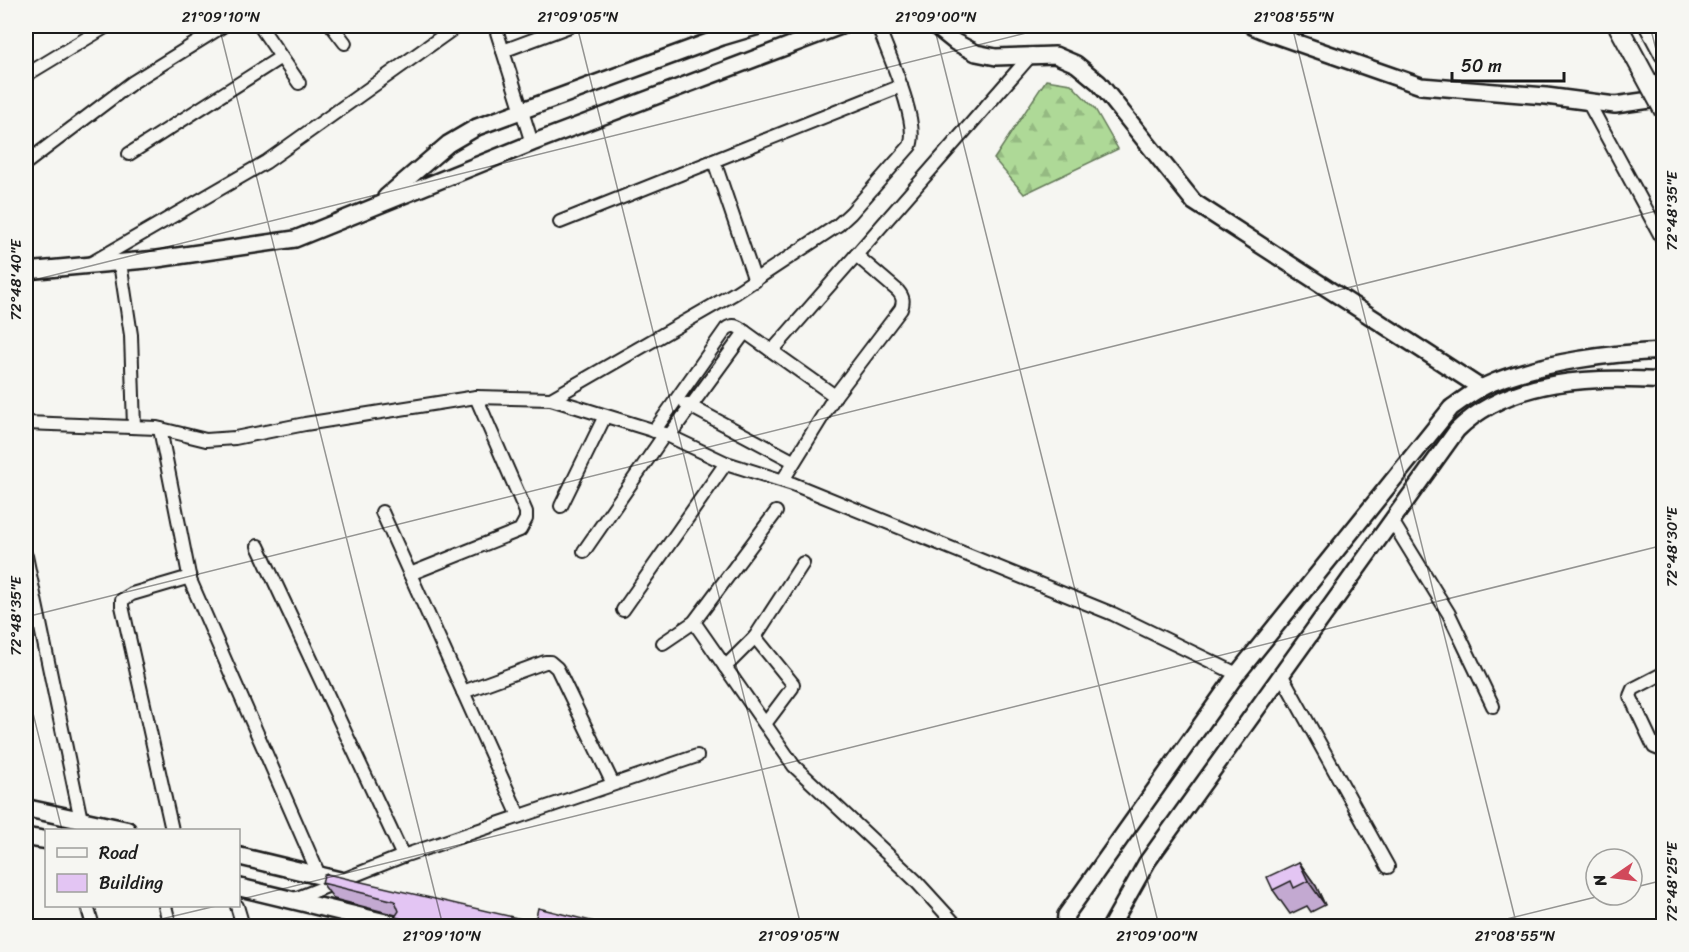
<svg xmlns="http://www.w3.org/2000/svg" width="1689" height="952" font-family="Sriracha,sans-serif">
<defs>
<pattern id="forest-firs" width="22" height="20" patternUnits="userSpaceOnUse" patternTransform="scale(1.5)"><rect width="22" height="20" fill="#aed997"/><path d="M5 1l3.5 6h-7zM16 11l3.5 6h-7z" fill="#95ba82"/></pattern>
</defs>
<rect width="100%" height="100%" fill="#f6f6f2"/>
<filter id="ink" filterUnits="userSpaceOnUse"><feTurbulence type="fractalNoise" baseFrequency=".0167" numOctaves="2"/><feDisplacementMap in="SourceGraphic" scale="12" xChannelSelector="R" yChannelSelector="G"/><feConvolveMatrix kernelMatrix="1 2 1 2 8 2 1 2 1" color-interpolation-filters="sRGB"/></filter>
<g filter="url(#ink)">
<!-- forest -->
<path fill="url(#forest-firs)" stroke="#657a5a" stroke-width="1.5" d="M1046,80L1071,84L1095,109L1118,149L1024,194L994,159Z"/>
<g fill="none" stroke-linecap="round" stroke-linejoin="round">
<!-- minor casing -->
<g stroke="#1c1c1c" stroke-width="16">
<g id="minor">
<path d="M260,26L299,83"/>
<path d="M332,26L345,43"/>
<path d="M495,26L532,143"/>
<path d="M717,26L722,37"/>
<path d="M503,51L570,26"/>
<path d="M26,75L107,26"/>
<path d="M1588,102L1664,242"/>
<path d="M129,154L281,57"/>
<path d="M714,161L755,281"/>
<path d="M26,163L133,82L223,26"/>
<path d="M560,222L901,86"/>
<path d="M120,263L131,335L134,427"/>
<path d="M90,264L266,162L457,26"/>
<path d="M745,332L835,396"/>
<path d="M772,351L1032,54"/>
<path d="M551,399L735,293L838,225L851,213L910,146C920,122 887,51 878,26"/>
<path d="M686,404L793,461"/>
<path d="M26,423L157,428L206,440L235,438L305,424L476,397L551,399L665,434L726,463L793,484L1113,614L1237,674"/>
<path d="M160,429L190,580L319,875"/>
<path d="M654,431L726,329C734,323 738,327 745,332L669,436"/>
<path d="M783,480L835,396L901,309C904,301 903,297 898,291L856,255"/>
<path d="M561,506L605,416"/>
<path d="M382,512L519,816"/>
<path d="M1392,521L1449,614L1493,706"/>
<path d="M258,546L403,856"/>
<path d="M584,551L665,434"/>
<path d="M26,556L81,820"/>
<path d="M410,574L520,530L526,519V512L476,397"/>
<path d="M623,610L726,463"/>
<path d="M694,622L794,766L915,880L957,926"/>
<path d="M755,637L793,684L792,688L765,724"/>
<path d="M663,643L694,622L776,512"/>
<path d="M725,667L755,637L803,563"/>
<path d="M1664,673L1633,689L1630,696L1654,747L1664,751"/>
<path d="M1281,674L1388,867"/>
<path d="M463,692L545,662H550L557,668L613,784"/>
<path d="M172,830L122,606V600L132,594L190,577"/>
<path d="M292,900L403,856L697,756"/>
<path d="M87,906L93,926"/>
<path d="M165,906L170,926"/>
<path d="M237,906L243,926"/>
</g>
</g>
<!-- tertiary casing -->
<g stroke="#1c1c1c" stroke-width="20">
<g id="tertiary">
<path d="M935,26L955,42L976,53L996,57L1055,55L1076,64L1099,83L1194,202L1481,388"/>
<path d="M1252,26L1269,33L1421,86L1546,96L1615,105L1664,98"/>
<path d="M386,197L448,144L477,127L722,37L759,26"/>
<path d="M26,271L157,259L295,239L532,143L841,26"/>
<path d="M1065,926L1066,915L1237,674L1451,408C1465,398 1478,388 1494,382C1543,362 1611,353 1664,351"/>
<path d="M1111,926L1147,862L1457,430C1510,378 1594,376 1664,381"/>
</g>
</g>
<!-- secondary casing -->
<g stroke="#1c1c1c" stroke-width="21">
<g id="secondary">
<path d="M26,808L127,830"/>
<path d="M26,837L46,840"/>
<path d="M238,856L346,882"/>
<path d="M238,887L400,926"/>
</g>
</g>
<!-- primary casing -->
<g stroke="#1c1c1c" stroke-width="22">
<path id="primary" d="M1649,26L1664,54"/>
</g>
<!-- minor -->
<use href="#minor" stroke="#f6f6f2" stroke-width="12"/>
<!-- tertiary -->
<use href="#tertiary" stroke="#f6f6f2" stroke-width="15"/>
<!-- secondary -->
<use href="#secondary" stroke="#f6f6f2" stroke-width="16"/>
<!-- primary -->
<use href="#primary" stroke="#f6f6f2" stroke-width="18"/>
<!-- primary-bridge casing -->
<g stroke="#1c1c1c" stroke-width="22" stroke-linecap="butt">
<path id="primary-bridge" d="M1618,26L1664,111"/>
</g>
<!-- primary-bridge -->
<use href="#primary-bridge" stroke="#f6f6f2" stroke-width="18"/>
</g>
<!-- wall -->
<g fill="#c3a9d1" stroke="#1c1c1c" stroke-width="1.5">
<path d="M1299,862L1316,886L1325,905L1311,912L1307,906L1290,914L1273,890Z"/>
<path d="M322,883L526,920L615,927H401L395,917L396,915L334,899Z"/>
</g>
<!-- shaded-wall -->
<path fill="#9f8aaa" stroke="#1c1c1c" stroke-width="1.5" d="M1299,862L1316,886L1325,905L1308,881Z"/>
<!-- building -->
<g fill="#e3c5f3" stroke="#1c1c1c" stroke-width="1.5">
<path d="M1299,862L1308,881L1294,888L1291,881L1273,890L1267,877Z"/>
<path d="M327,874L526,920L536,917L538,908L615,927H432L395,917L399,911L395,901L322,883L324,875Z"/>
</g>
</g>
<!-- ticks -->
<path fill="none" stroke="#1c1c1c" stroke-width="1.5" stroke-opacity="0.45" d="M219,26L443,926M577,26L801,926M934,26L1159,926M1292,26L1517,926M1650,26L1664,81M26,282L1054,26M26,617L1664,209M26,685L62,830M1632,888L1664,880M238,900L1664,545M80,906L86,926M132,926L216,906M1478,926L1604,895"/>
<!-- margin -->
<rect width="1689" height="952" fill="none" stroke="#f6f6f2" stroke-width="66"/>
<!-- legend -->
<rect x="45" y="829" width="195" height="78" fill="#f6f6f2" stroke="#9f9f9c" stroke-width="1.5"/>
<rect x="57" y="848" width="30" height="9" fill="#f6f6f2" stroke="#9f9f9c" stroke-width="1.5"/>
<text x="99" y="859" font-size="18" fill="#1c1c1c">Road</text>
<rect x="57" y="874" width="30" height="18" fill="#e3c5f3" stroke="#9f9f9c" stroke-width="1.5"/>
<text x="99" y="889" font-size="18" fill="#1c1c1c">Building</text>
<!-- north arrow -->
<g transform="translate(1614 877) rotate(256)"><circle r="28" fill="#f6f6f2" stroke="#9f9f9c" stroke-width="1.5"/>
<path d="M0-4.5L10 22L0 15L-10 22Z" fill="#d1495b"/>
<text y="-9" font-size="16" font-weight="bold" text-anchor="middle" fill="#1c1c1c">N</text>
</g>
<!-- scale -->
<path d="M1452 72v9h112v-9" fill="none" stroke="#1c1c1c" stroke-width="3"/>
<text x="1461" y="72" font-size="18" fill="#1c1c1c" stroke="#f6f6f2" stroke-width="4.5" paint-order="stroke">50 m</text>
<rect x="33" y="33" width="1623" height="886" fill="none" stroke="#1c1c1c" stroke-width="2"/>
<g font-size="15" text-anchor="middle" fill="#1c1c1c">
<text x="221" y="22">21°09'10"N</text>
<text x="578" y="22">21°09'05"N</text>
<text x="936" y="22">21°09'00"N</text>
<text x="1294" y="22">21°08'55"N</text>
<text transform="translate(1672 211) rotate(-90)" y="5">72°48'35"E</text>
<text transform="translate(16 280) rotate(-90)" y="5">72°48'40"E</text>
<text transform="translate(1672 547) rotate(-90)" y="5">72°48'30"E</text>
<text transform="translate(16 616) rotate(-90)" y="5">72°48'35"E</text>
<text transform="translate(1672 882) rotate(-90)" y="5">72°48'25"E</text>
<text x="442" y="941">21°09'10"N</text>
<text x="799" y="941">21°09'05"N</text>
<text x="1157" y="941">21°09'00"N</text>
<text x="1515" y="941">21°08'55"N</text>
</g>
</svg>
